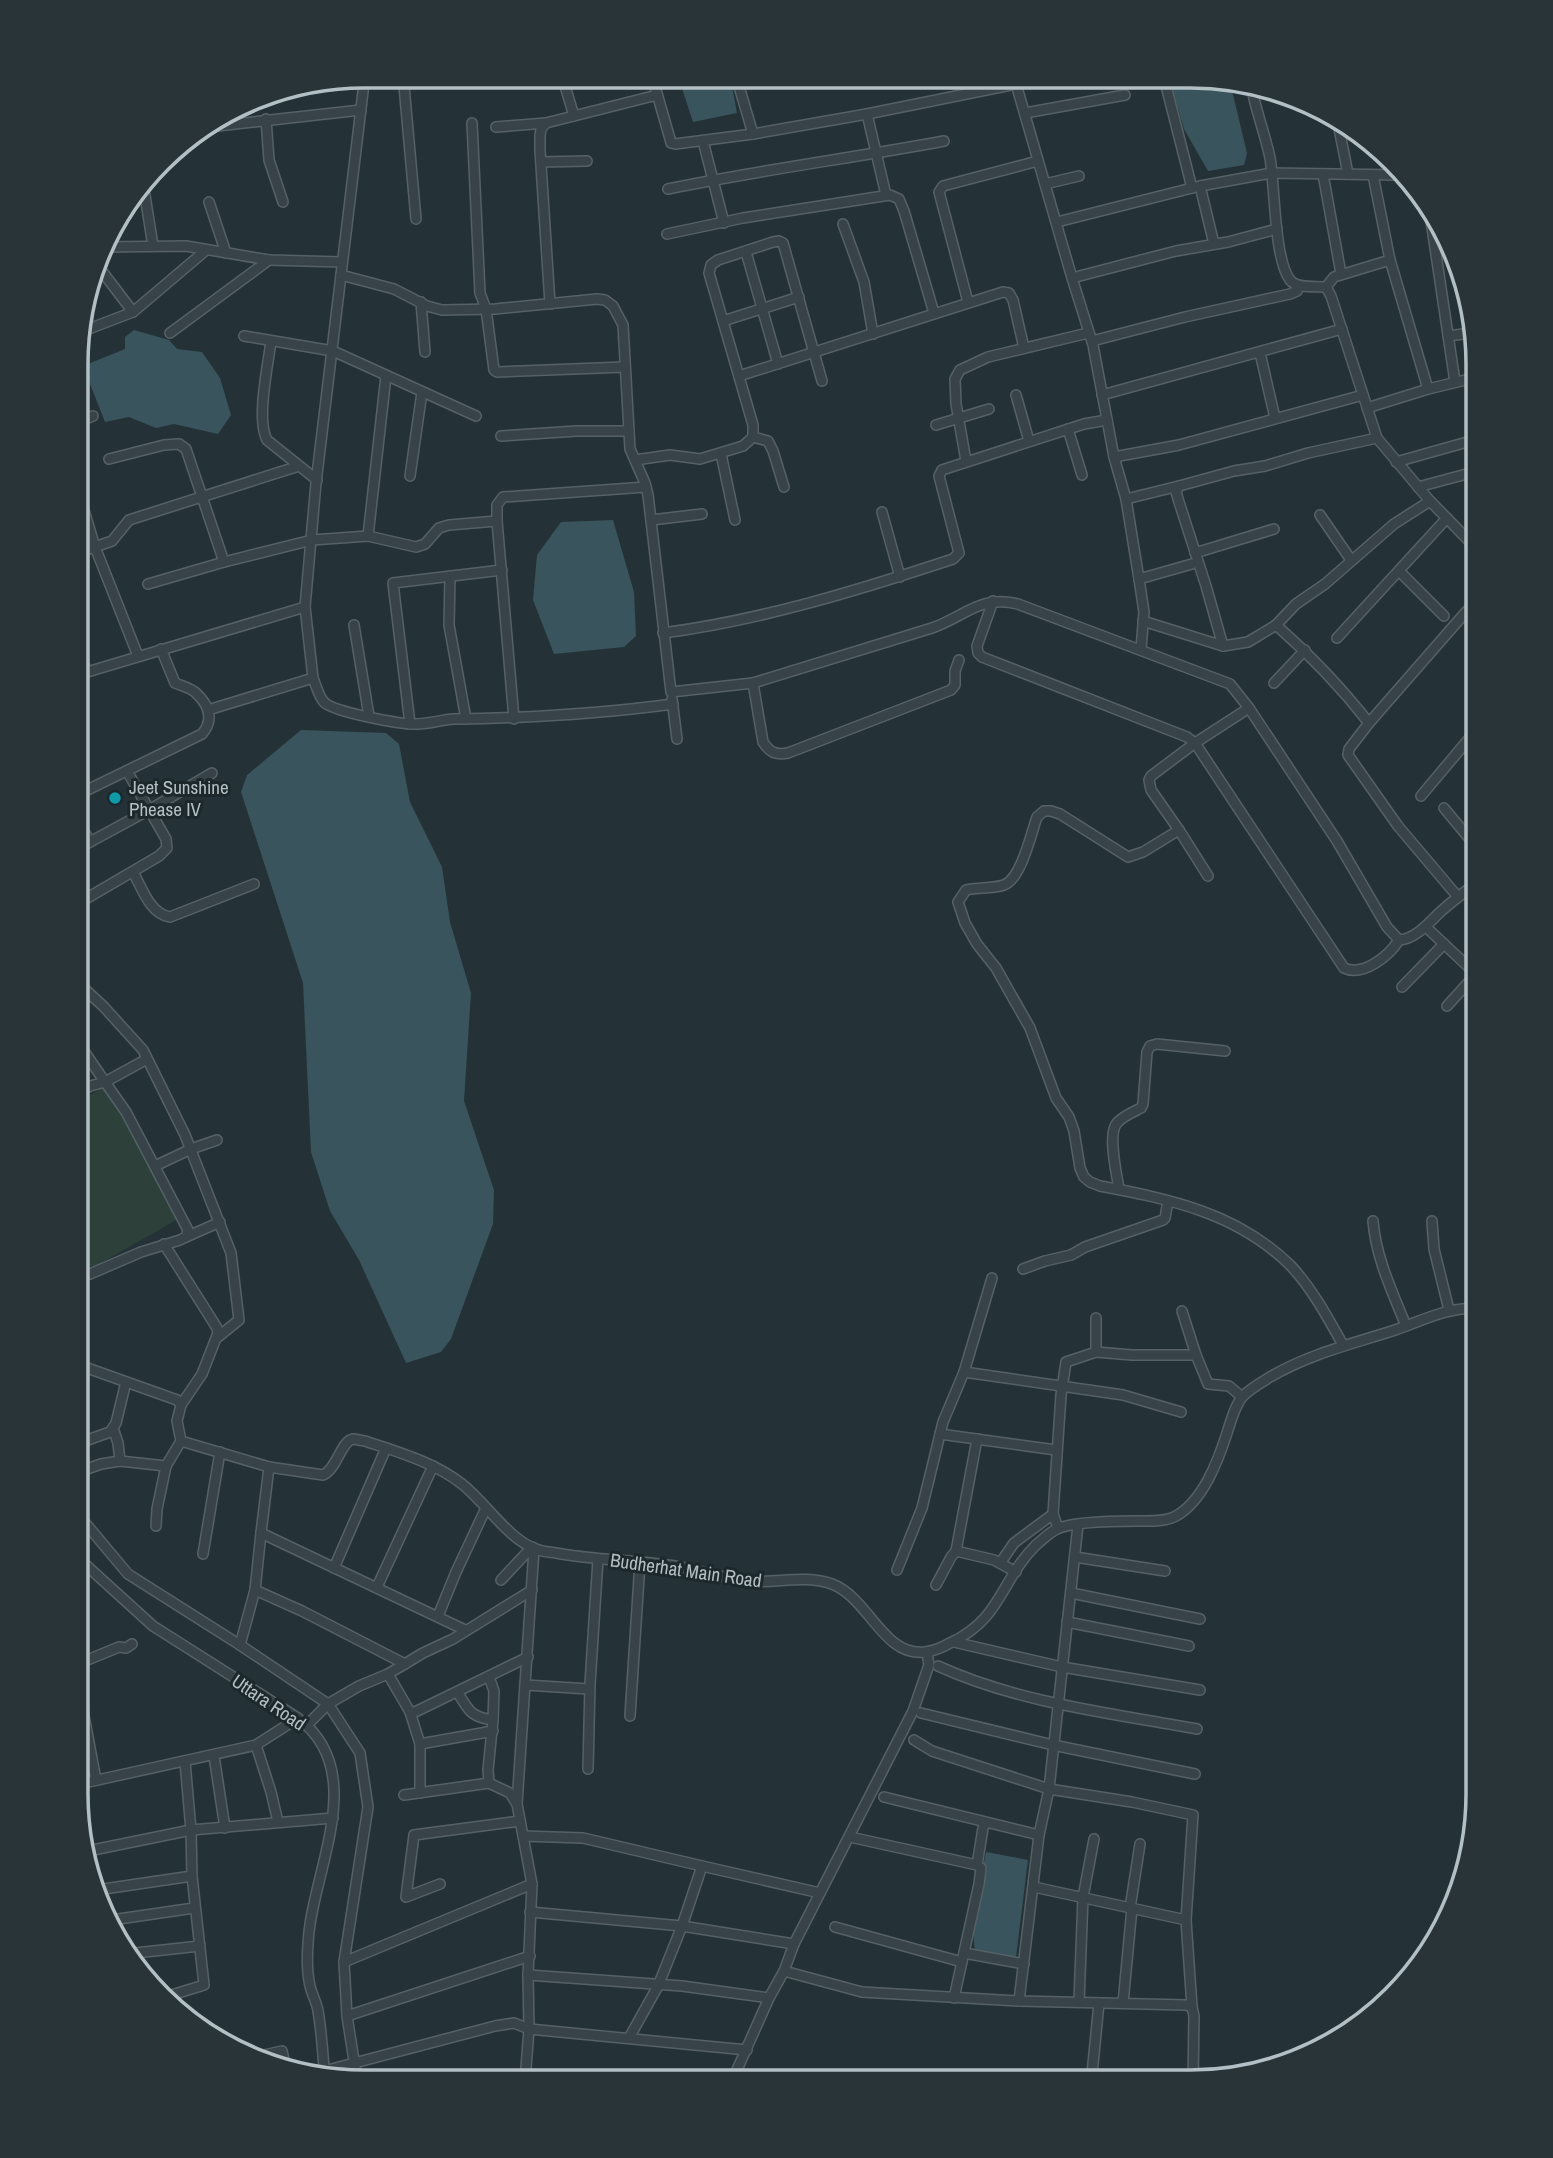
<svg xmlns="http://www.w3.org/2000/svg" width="1553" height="2158" font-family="'Archivo Narrow',sans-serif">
<rect width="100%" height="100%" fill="#243237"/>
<!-- green -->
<path fill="#2d413a" d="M106,1086L178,1219L94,1267L76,1261V1103Z"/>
<!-- water -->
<g fill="#39545c">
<path d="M678,76H730L737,113L693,122Z"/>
<path d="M1169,78H1229L1247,153L1244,165L1208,171L1184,129Z"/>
<path d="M134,330L169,340L177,349L202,352L220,378L231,415L218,434L174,424L156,428L129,417L105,422L83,366L125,349V337Z"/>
<path d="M613,520L634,592L636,636L624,647L554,654L533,600L537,555L561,522Z"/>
<path d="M301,730L386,733L399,744L410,802L442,867L450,922L471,993L464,1101L494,1190L493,1224L451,1339L441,1352L406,1363L359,1260L330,1211L311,1152L303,983L241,792L247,775Z"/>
<path d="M986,1852L1028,1860L1016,1957L975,1952L972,1923Z"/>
</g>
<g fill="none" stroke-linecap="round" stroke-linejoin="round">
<!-- street casing -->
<g stroke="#556165" stroke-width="12">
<g id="street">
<path d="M403,75L416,219"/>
<path d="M562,76L574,116"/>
<path d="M652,76L670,139L671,143L675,144L753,134L867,114L1016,84"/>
<path d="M736,76L753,134"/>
<path d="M1014,77L1072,278L1093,345L1114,457L1126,499L1139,579L1144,612L1141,649"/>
<path d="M1164,78L1192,188"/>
<path d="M1251,84C1255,109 1265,133 1270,158C1275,186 1274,259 1290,280C1297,289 1315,286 1326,287L1331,296L1377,438L1430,501L1478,550"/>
<path d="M1025,113L1125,95"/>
<path d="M867,114L886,195"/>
<path d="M1337,118L1348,174"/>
<path d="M266,119L269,160L283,202"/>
<path d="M472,123L480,293L486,309L494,370L497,372L625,367"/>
<path d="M208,127L361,110"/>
<path d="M496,127L546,123"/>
<path d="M703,141L724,223"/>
<path d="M541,162L587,161"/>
<path d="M1323,174L1341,274"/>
<path d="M1373,175L1390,260L1428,389"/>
<path d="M143,183L153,246"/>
<path d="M1045,184L1079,176"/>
<path d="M1200,186L1214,244"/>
<path d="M668,189C760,170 853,158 944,141"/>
<path d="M209,202L226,253"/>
<path d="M1430,214L1455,382"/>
<path d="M1057,222L1200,186L1272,173L1398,175"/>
<path d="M843,224L864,282L873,334"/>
<path d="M667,234L743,218L890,195L899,199L904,211L934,313"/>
<path d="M104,247L186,246L269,260L342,262"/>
<path d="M746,252L778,364"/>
<path d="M98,266L133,312"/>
<path d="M341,275L394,289L427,306L442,310L495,309L597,299L605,300L613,306L623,325L630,449L645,483L648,495L671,692L753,683L932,628C966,616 979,595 1018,604L1230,684L1249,708L1337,841L1387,927L1399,940C1418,939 1432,918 1446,907C1456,898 1467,891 1478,881"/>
<path d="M1072,278L1176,251L1228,242L1277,229"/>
<path d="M1326,287L1334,277L1390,260"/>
<path d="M421,302L425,352"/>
<path d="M968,302L939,192L943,186L1038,161"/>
<path d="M550,304L540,150V136L541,129L546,123L657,95"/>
<path d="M723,321L799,297"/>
<path d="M78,333L133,312L205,251"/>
<path d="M170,333L269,260"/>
<path d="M244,336L333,351L476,416"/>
<path d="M1448,336L1471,333"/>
<path d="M271,341C268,366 256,419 267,440L317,480"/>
<path d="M1092,341L1185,317L1290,294L1297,291L1299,286"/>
<path d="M1260,353L1275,418"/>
<path d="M739,376L1003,292L1009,293L1013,300L1024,348"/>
<path d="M1016,395L1029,441"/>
<path d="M1102,395L1342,329"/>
<path d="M1367,408L1428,389L1478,377"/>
<path d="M78,422L93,416"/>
<path d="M936,425L989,409"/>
<path d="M1068,429L1082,475"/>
<path d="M501,436L577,431H629"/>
<path d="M753,437L768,441L773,451L784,487"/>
<path d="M721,454L735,520"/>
<path d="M1114,457L1179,445L1363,395"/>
<path d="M109,459L164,445L179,444L186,449L224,562"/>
<path d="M635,460L670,455L700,459L743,446L753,437V425L709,273L711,265L718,260L773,242L779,241L783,243L822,381"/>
<path d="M966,461L956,404L955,379L960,370L988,357L1088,333"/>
<path d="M1396,462L1478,439"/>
<path d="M410,476L422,392"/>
<path d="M77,487L95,547L138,656"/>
<path d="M1418,487L1478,471"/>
<path d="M1126,499L1179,486"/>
<path d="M882,512L900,577"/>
<path d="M1320,515L1351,560"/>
<path d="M651,520L702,514"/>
<path d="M368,536L386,376"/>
<path d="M77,553L112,541L129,520L299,466"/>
<path d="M1195,553L1274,529"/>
<path d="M1399,571L1444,616"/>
<path d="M450,576L449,625L466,719"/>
<path d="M1139,579L1192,564"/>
<path d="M148,584L224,562L312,540L368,536L416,547L425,544L439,528L449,525L497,521"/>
<path d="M993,601L977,646L978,653L982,657L1187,737L1195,743L1344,968C1363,977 1389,956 1399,940"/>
<path d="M1143,621L1223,646L1248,642L1276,625C1310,655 1341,687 1369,723"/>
<path d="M354,625L369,716"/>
<path d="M1276,625L1296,604L1325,584L1394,524L1430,501"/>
<path d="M663,633C762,620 859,590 953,559L959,553L939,476L942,470L1084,424L1107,420"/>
<path d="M1337,638L1447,518"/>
<path d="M1223,646L1206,586L1179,502L1176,492L1179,486L1234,471L1265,466L1308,453L1377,438"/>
<path d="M77,650L87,672"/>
<path d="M77,675L305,607L316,483L365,75"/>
<path d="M313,678C316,685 319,697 324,702C333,712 396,723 411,724C426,725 439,720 454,719C527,718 599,714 673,704"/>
<path d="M753,683L763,742C770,753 776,755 788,753L951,690L955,685V671L959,660"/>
<path d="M1274,683L1305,650"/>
<path d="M672,699L677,739"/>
<path d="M208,710L313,678L305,607"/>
<path d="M514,719L497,521V505L503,497L646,487"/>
<path d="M410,724L393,583L502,570"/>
<path d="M77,795L202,734C214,720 210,706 196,693C191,688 182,686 175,683L161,649"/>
<path d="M1421,796L1478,728"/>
<path d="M1444,808L1478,849"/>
<path d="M77,819L90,842"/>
<path d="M1179,830L1143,852L1128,857L1060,814L1051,811H1044L1037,817C1031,834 1021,879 1004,885C992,889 978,887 966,890L958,902L965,923L977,944L996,968L1030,1028L1056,1098L1069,1117L1074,1131L1080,1168L1084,1177L1090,1182L1100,1186C1170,1199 1237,1213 1290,1265C1312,1288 1328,1318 1343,1345"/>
<path d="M77,849L149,810L212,773"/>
<path d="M133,872C142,888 150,914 170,917L254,884"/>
<path d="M1208,876L1179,830L1151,790L1149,780L1151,776L1195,743L1249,708"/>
<path d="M1458,897L1398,826L1348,755L1349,749L1369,723L1465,613L1478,601"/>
<path d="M77,904L159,856L167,848L166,839L127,771"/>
<path d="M1426,927L1477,975"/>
<path d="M77,982L103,1006L143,1050L185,1135L231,1253L239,1320L218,1337"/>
<path d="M1402,987L1444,944"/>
<path d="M1447,1006L1476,974"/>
<path d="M77,1041L105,1082L147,1059"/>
<path d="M1477,1052L1474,1046L1477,1041"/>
<path d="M155,1166L191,1149L217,1140"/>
<path d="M1119,1189C1117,1175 1107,1134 1117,1123C1123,1116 1133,1112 1141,1108L1143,1104L1147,1052L1150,1046L1157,1044L1225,1051"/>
<path d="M1373,1221C1376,1258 1392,1291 1406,1326"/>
<path d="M1432,1221L1434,1249L1449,1310"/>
<path d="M186,1237L220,1222"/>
<path d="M164,1244L217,1328L218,1333L202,1374L181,1405"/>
<path d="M1023,1269L1045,1261L1071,1255L1085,1247L1163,1220L1165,1218L1168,1201"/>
<path d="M76,1270L90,1274L141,1252L180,1240L186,1237L188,1230L126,1112L105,1082L90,1086L76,1094"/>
<path d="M1182,1311L1196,1355L1208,1384L1229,1386L1242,1397"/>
<path d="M1096,1352L1132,1355H1196"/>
<path d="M76,1364L177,1400L181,1405L177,1421L181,1441L269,1467L323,1475C337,1469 341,1441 353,1439C354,1439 364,1441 365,1441C398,1452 434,1462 462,1484C485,1502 509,1540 536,1549C543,1552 550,1552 556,1553C593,1560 631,1560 668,1565C695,1568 720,1578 747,1581C775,1584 805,1574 832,1584C869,1598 883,1657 925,1652C934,1651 943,1647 950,1643C1002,1619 1001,1579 1036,1545C1042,1540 1050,1532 1057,1529C1074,1521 1118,1521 1137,1521C1149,1521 1165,1522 1176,1516C1203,1501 1218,1461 1227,1433C1231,1421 1235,1405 1243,1396C1250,1389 1262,1382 1270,1377C1309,1354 1352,1344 1395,1330C1424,1320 1445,1308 1477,1308"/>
<path d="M964,1372L1123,1395L1181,1412"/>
<path d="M113,1428L118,1443L120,1461"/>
<path d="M940,1434L1056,1450"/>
<path d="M79,1443L110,1432L116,1423L126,1382"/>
<path d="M269,1467L261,1533L465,1630"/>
<path d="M76,1473L101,1464L120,1461L166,1466"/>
<path d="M76,1512L128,1574L240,1645L328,1704L360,1753L368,1807L344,1962L347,2016L357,2080"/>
<path d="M156,1526L157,1509L166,1466L181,1441"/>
<path d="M1058,1528L1053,1514L1061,1395L1066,1362L1096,1352V1318"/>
<path d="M956,1551L977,1439"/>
<path d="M203,1554L220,1452"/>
<path d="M76,1556L153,1626L298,1718C371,1773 311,1872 308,1944C307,1957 307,1973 310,1986C312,1995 317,2003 318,2011C322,2034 323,2058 325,2080"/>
<path d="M1075,1557L1165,1571"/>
<path d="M1001,1562L1014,1543L1053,1514"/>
<path d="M334,1568L386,1448"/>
<path d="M897,1570L922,1508L943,1422L964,1372L992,1278"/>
<path d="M501,1580L532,1547"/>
<path d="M936,1585L951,1557L956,1551L994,1560L1016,1572"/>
<path d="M377,1587L433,1466"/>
<path d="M255,1590L302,1611L405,1664"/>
<path d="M1071,1593L1200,1619"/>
<path d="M438,1616L456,1572L486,1508"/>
<path d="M1067,1622L1189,1646"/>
<path d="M954,1642L1062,1667L1200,1690"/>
<path d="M240,1645L255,1590L261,1533"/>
<path d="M75,1665L119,1647L126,1648L132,1644"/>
<path d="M938,1666C1019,1703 1110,1713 1197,1729"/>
<path d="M75,1667L96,1780"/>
<path d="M388,1674L410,1712H415L528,1657"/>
<path d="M526,1685L589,1689"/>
<path d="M458,1693C469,1711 471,1717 493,1720L494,1691L489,1677"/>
<path d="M410,1712L420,1744V1793"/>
<path d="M921,1713L1053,1745L1195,1774"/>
<path d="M630,1716L640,1562"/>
<path d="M493,1720L488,1770L489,1783L510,1793L517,1804"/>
<path d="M307,1725L328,1704L359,1686L388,1674L423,1653L453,1639L532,1590"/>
<path d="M914,1740L932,1751L1049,1789L1132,1802L1193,1815L1186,1920L1192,2007"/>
<path d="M420,1744L493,1731"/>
<path d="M256,1745L271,1792L278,1822"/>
<path d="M214,1756L225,1828"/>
<path d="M588,1769L590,1684L598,1559"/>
<path d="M75,1785L256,1745L298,1718"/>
<path d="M404,1795L489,1783"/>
<path d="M884,1797L1039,1835"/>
<path d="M523,1836L583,1838L702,1866"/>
<path d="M850,1837L977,1865L981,1868L979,1884L954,1998"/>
<path d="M88,1851L191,1830L333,1818"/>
<path d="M977,1865L984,1822"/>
<path d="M440,1884L406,1897L414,1835L520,1821"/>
<path d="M1034,1887L1186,1920"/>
<path d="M97,1890L192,1876"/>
<path d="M1130,1908L1140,1844"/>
<path d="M530,1912L682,1926L658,1986L629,2038"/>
<path d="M105,1921L194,1908"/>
<path d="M835,1927L962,1962"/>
<path d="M794,1944L682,1926L702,1866L820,1893"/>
<path d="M964,1953L1024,1964"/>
<path d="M126,1954L200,1946"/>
<path d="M344,1962L532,1884"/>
<path d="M784,1971L862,1992L1019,2001L1186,2005L1192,2007L1194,2016L1193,2082"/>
<path d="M528,1975L682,1986L769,1998"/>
<path d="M162,1998L204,1985L192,1876L191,1830L185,1762"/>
<path d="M1019,2001L1039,1835L1049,1789L1078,1525"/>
<path d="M1079,2002L1083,1897L1094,1839"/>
<path d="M1123,2003L1132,1908"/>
<path d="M347,2016L530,1956"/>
<path d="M260,2056L282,2051L285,2065"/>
<path d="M324,2071L495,2026L514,2023L529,2029L747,2050"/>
<path d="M1092,2074L1099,2003"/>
<path d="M525,2081L529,2029L528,1975L532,1884L517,1804L534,1549"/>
<path d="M732,2081L769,1998L784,1971L794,1944L913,1711L929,1665L927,1652"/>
</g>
</g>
<!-- street -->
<use href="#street" stroke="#374348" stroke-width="9"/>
</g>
<!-- markers -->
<circle fill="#0f9aa8" stroke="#1c282c" stroke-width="2.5" cx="115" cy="798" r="7"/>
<g text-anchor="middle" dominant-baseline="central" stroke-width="6" stroke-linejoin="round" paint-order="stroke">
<!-- poi labels -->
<g font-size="19" fill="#b2bfc4" stroke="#1c282c" text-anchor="start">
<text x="129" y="787">Jeet Sunshine<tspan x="129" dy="22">Phease IV</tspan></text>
</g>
<!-- street labels -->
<g font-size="19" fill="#b2bfc4" stroke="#1c282c">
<text transform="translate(686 1570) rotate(8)">Budherhat Main Road</text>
<text transform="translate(269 1702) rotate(34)">Uttara Road</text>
</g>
</g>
<!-- crop -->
<path d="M0 0H1553V2158H0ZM364 88H1190A276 276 0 0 1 1466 364V1794A276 276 0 0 1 1190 2070H364A276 276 0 0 1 88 1794V364A276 276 0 0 1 364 88Z" fill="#283438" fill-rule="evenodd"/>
<path fill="none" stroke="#b2bfc4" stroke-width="3.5" d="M364 88H1190A276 276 0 0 1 1466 364V1794A276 276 0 0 1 1190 2070H364A276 276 0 0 1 88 1794V364A276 276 0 0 1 364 88Z"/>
</svg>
